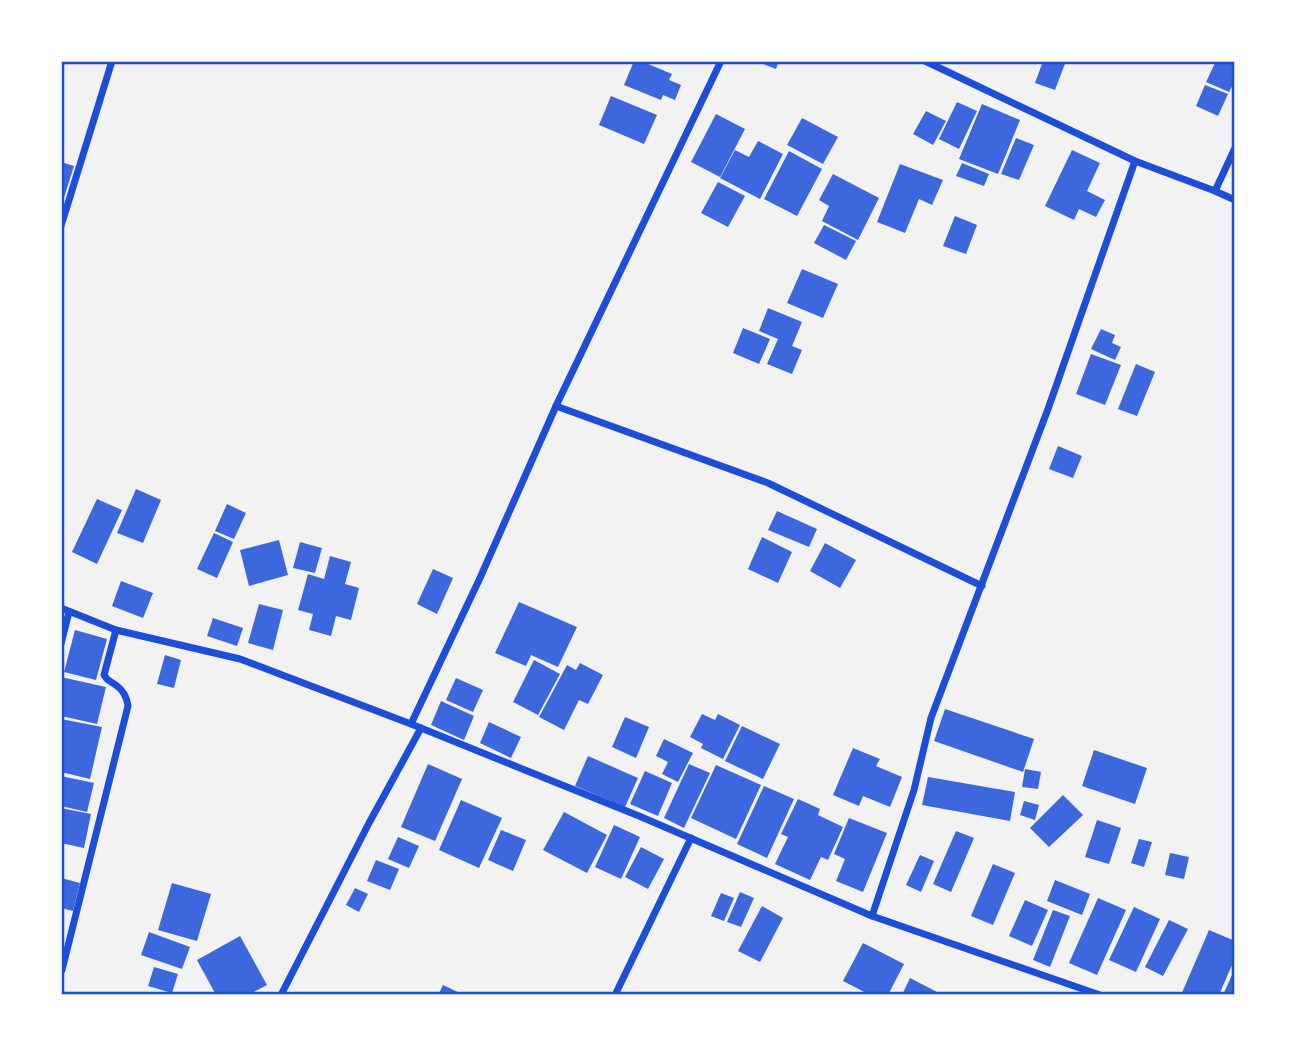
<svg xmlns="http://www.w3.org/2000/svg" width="1296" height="1056" font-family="Barlow,sans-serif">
<rect width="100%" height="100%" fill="#f2f2f2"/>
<!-- building -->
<g fill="#3d67dc">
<path d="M634,61H641L672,74L669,80L681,85L675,100L663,95L661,100L624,85Z"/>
<path d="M756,61H779L776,69Z"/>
<path d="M1043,61H1066L1055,90L1035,83Z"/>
<path d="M1216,61H1235V81L1229,92L1206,82Z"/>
<path d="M1205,85L1228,94L1218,116L1196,106Z"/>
<path d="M611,96L657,115L644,144L599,125Z"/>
<path d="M957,102L977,111L959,149L939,139Z"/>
<path d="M982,104L1020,120L998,174L959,159Z"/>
<path d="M926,111L946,121L933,145L913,134Z"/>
<path d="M716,114L745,129L720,177L691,162Z"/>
<path d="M802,118L838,137L823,164L787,145Z"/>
<path d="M1016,138L1034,145L1019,180L1001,174Z"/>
<path d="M758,141L783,154L760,199L720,178L735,150L749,157Z"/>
<path d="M1072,150L1100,163L1087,191L1105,200L1096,217L1079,209L1074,220L1045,206Z"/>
<path d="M789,151L822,169L797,216L764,199Z"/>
<path d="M61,162L74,166L62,204H61Z"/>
<path d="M962,163L989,174L984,186L956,176Z"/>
<path d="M900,164L943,180L932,205L919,199L905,233L877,222Z"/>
<path d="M833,174L879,198L858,240L822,221L829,206L819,200Z"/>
<path d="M718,182L745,196L728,227L701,213Z"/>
<path d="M955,216L977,225L966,254L943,246Z"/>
<path d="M824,225L856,241L846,260L814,243Z"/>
<path d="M802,269L838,284L823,318L787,303Z"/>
<path d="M768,308L802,322L792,346L802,350L792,374L767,364L778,339L759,331Z"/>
<path d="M743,328L770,339L759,364L733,353Z"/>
<path d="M1101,329L1115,335L1112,343L1121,347L1115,360L1091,349Z"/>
<path d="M1091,354L1121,365L1105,405L1076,394Z"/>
<path d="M1136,364L1155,372L1137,416L1118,409Z"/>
<path d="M1058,446L1082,456L1073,478L1049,469Z"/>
<path d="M136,489L161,500L143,543L117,533Z"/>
<path d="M97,499L122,510L97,564L72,552Z"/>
<path d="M227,504L246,513L234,539L215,531Z"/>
<path d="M777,511L817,529L809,547L768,530Z"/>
<path d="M214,533L233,542L217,578L197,569Z"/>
<path d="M762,537L792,552L778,583L748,569Z"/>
<path d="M279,540L288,575L249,586L240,550Z"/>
<path d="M300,542L322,548L315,573L293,568Z"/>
<path d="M825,543L856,560L840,588L810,571Z"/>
<path d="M330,556L351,562L345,584L359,588L351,620L336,616L331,636L309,630L313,614L298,610L308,574L324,579Z"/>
<path d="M433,569L453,578L437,614L417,604Z"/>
<path d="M121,581L153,593L143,618L112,606Z"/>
<path d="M519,602L577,627L558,667L531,655L526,666L495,653Z"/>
<path d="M259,604L283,610L273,650L248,643Z"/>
<path d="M213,618L243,628L237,646L207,636Z"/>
<path d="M75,630L107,639L96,680L64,672Z"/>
<path d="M165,655L181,660L174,688L157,684Z"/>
<path d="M534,660L560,674L538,715L513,702Z"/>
<path d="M580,663L603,675L588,704L579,700L564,730L539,717L567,665L576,670Z"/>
<path d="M61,677L106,687L97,724L61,716Z"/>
<path d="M456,678L483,690L473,712L446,700Z"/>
<path d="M441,701L474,716L464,740L431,725Z"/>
<path d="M945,709L1034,739L1023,772L934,741Z"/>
<path d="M702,714L715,720L718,714L740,725L723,759L701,748L703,744L690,737Z"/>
<path d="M625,717L649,727L636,758L612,747Z"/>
<path d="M61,719L102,727L90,779L61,772Z"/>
<path d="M489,722L521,737L511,758L480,743Z"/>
<path d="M742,726L780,744L763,779L725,761Z"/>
<path d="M664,739L693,753L678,782L662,774L668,762L656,756Z"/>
<path d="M853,748L880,759L876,766L902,777L890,807L863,796L859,806L833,795Z"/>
<path d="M1094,750L1147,768L1135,804L1082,786Z"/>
<path d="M588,756L638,778L625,807L575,786Z"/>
<path d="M428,764L462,779L435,841L401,827Z"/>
<path d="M689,764L710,773L684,828L664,818Z"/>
<path d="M716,765L761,785L736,839L691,818Z"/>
<path d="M1025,769L1041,772L1038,789L1022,787Z"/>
<path d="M645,771L672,783L658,816L630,804Z"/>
<path d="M61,776L94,783L87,812L61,806Z"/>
<path d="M928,777L1015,792L1010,821L922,805Z"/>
<path d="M764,786L794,799L767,858L737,844Z"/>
<path d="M1063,795L1083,815L1049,847L1030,828Z"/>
<path d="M798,799L820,809L818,815L843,827L828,860L821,857L810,880L775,864L788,837L781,834Z"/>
<path d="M461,800L502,818L479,868L439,850Z"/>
<path d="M1024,801L1039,805L1035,820L1020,815Z"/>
<path d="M61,808L91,814L84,848L61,843Z"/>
<path d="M564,812L607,835L587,873L543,850Z"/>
<path d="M849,818L887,833L863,892L836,881L845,859L834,854Z"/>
<path d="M1097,820L1121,828L1109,864L1085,857Z"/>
<path d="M614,825L640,837L621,879L595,867Z"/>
<path d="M501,830L526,840L513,871L488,860Z"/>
<path d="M956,831L974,838L951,892L933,884Z"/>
<path d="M398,837L419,846L409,868L388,859Z"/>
<path d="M1139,839L1152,842L1144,867L1131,863Z"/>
<path d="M641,847L664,859L648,889L625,877Z"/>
<path d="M1170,853L1189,857L1184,879L1165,875Z"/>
<path d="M920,855L934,861L921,892L906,885Z"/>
<path d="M376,860L399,869L390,890L367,881Z"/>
<path d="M993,864L1015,873L993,925L971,916Z"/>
<path d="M61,878L80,883L73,911L61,908Z"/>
<path d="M1055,880L1090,894L1082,915L1047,901Z"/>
<path d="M172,883L211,894L197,941L158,930Z"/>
<path d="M355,888L368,894L359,912L346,905Z"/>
<path d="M740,892L754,898L741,927L727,922Z"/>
<path d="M721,893L734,898L724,921L711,916Z"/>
<path d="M1098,898L1126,910L1097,975L1069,963Z"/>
<path d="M1025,900L1048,910L1032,946L1009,936Z"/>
<path d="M762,906L783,918L760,962L738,951Z"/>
<path d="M1134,907L1160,919L1136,972L1109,960Z"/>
<path d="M1053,910L1070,916L1050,967L1033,960Z"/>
<path d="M1169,920L1188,929L1163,976L1145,967Z"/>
<path d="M1209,930L1235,941V958L1219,995H1181Z"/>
<path d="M149,932L190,947L182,969L141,955Z"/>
<path d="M240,936L267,985L248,995H216L197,960Z"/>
<path d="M863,943L904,964L888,995H870L843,981Z"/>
<path d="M154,967L178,974L172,993L148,986Z"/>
<path d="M1235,968V995H1223Z"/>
<path d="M910,978L937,992L935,995H902Z"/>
<path d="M443,985L464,995H438Z"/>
</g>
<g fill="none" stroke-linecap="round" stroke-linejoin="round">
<!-- minor -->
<g stroke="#1d4ed8" stroke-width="7">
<path d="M925,61L1135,161L1215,191L1235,200"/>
<path d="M1215,191L1235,148"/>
<path d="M61,226L112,61"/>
<path d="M556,406L768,483L982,586"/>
<path d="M61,608L116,630L240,659L411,724L639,816L872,916L1100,995"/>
<path d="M61,644L69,612"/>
<path d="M411,724L480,578L556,406L721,61"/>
<path d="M872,916L914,790L931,718L1048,409L1135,161"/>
<path d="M62,970L128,706C127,699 124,691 117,686C111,681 108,682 104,675L116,630"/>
<path d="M281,995L369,823L421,728"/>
<path d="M615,995L691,838"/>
</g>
</g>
<!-- border -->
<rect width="1296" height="1056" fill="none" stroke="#ffffff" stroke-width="126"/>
<rect x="63" y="63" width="1170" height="930" fill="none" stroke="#1d4ed8" stroke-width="2.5"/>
</svg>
